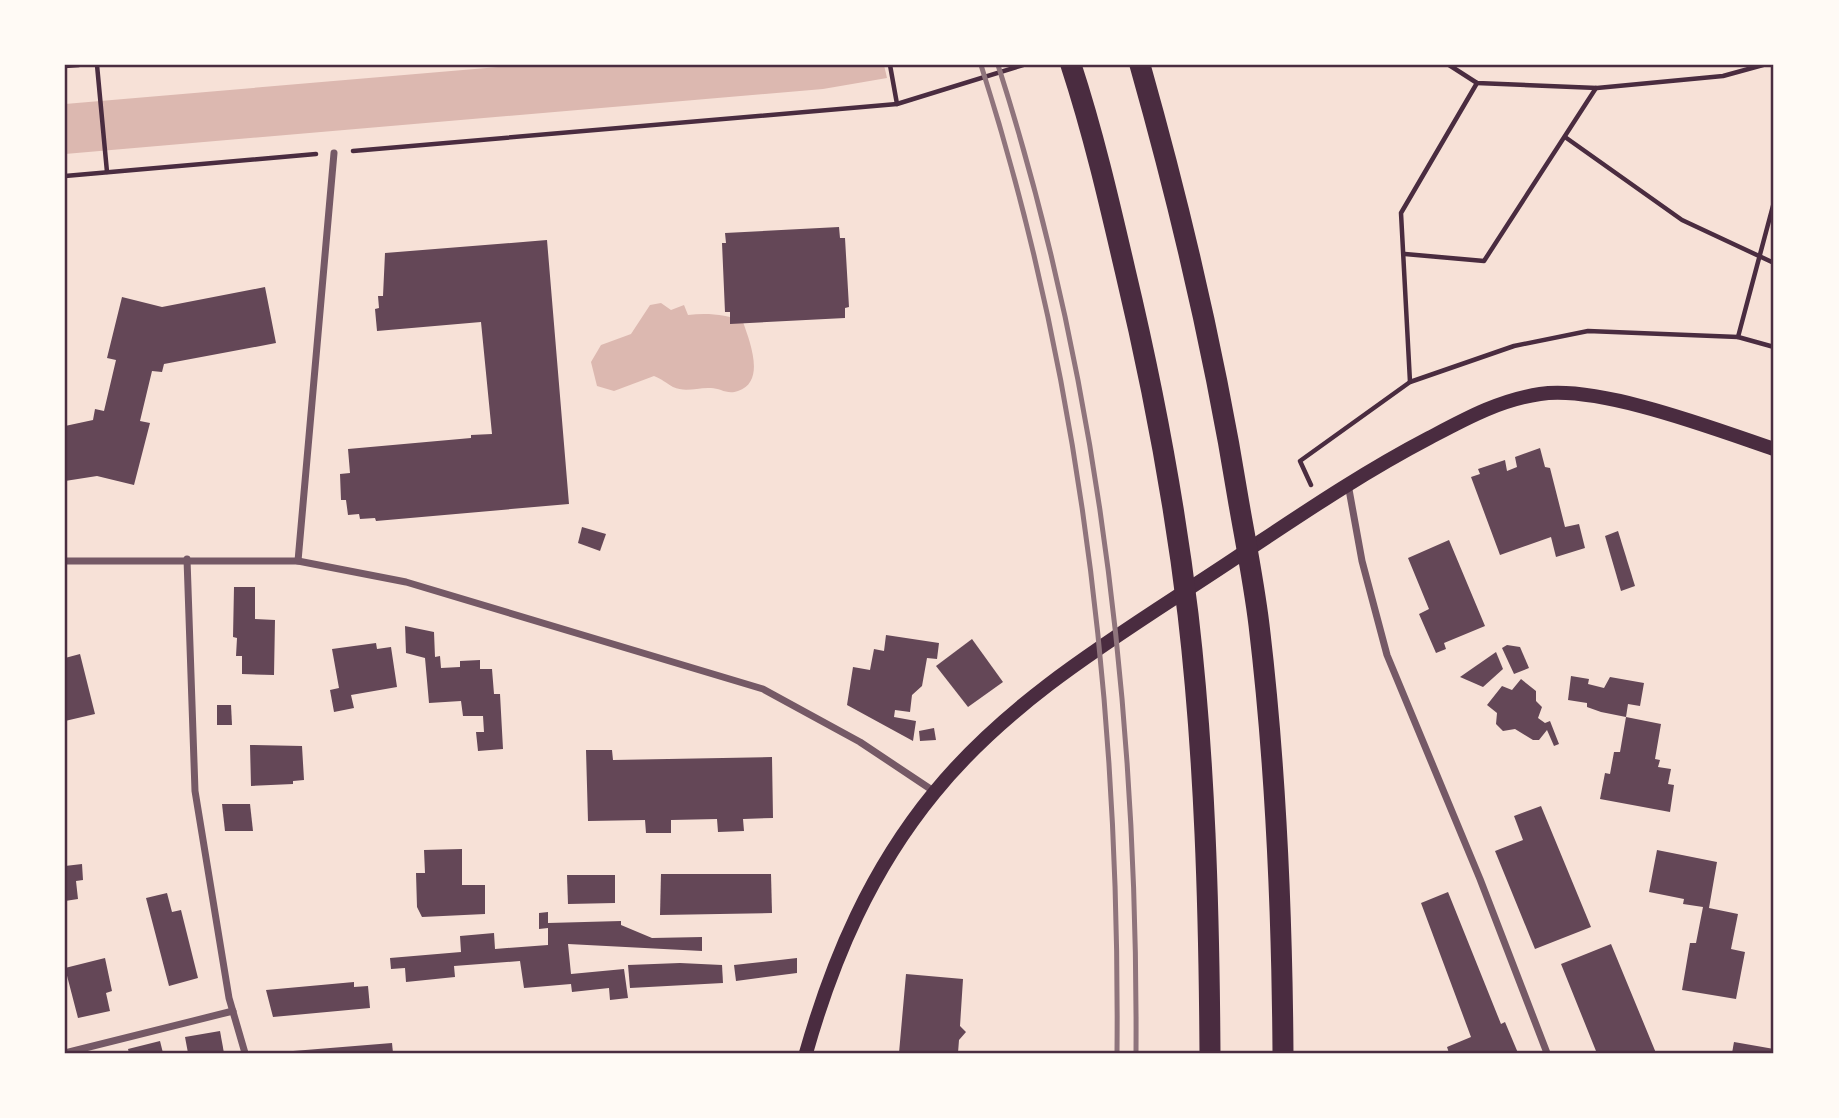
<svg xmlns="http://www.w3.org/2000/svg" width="1839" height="1118" font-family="Mulish,sans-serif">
<rect width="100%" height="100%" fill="#f7e1d7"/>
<!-- water -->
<g fill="#dcb8b0">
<path d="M521,65H884L887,78L823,89L65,154V104Z"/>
<path d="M661,303L671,310L684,305L688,315C707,313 726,314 743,322C750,342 766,382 738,391C727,395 720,388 711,388C698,387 686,393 673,387C666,383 662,379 654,376L614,391L597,386L591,362L601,345L631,334L650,305Z"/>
</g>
<!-- building -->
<g fill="#644757">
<path d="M839,227L840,238H845L849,307L845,308V318L730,324V312H725L722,243H726L725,233Z"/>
<path d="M547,240L569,504L376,521L375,518L360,519L359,514L348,515L346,500H341L340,474L350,473L348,449L471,438V435L492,434L481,322L377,331L375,309L379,308L378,296H383L385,253Z"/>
<path d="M265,287L276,343L164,364L162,372L152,371L140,421L150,423L134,485L97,476L65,481V426L93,420L95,409L104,411L116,360L107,358L122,297L162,307Z"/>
<path d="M1540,448L1545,467L1550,468L1565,527L1579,524L1585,548L1556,557L1551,537L1500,555L1471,477L1480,474L1478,469L1505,460L1507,471L1517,467L1515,457Z"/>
<path d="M582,527L606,534L600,551L578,543Z"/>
<path d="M1618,531L1635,586L1621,591L1605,536Z"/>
<path d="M1449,540L1485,626L1444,643L1446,649L1436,653L1419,614L1429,609L1408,558Z"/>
<path d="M234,587H255V619L275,620L274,675L242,674V656H236L237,638L233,637Z"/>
<path d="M405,626L434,632L435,657L440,656L441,668L460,667V661L480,660V669H492L494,694H500L503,749L478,751L476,732H484L483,716H463L461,701L429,703L425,658L406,653Z"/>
<path d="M886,635L939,643L937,659L927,658L922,686L912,695L910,712L895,710L894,717L916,721L913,741L847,705L853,667L870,670L874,649L884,651Z"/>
<path d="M972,639L1003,682L968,707L936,666Z"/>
<path d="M376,643L377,649L391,647L397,687L351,695L354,708L334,712L330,690L339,688L332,649Z"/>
<path d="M1507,645L1520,647L1529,668L1514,674L1502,648Z"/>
<path d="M1496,652L1503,669L1483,687L1460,677Z"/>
<path d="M80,654L95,714L65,721V658Z"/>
<path d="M1571,676L1589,679L1588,684L1604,688L1610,677L1644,683L1640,706L1628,704L1626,717L1601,712L1587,707V703L1568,700Z"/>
<path d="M1521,679L1536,691V701L1542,707L1538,718L1545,723L1550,721L1559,744L1554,746L1547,730L1539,740H1533L1515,729L1503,731L1496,724L1497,713L1487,705L1502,686L1512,690Z"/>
<path d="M217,705H231L232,725H217Z"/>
<path d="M1626,717L1661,724L1655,759L1660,760L1658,767L1671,769L1668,784L1674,785L1670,812L1600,799L1605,773L1610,774L1614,752H1620Z"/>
<path d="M934,728L936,740L920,741L919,731Z"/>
<path d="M250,745L302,746L304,780L293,781V784L251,786Z"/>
<path d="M586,750H612L613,760L772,757L773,818L743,819L744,831L718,832L717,819L671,820V833H646L645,820L588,821Z"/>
<path d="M222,804H250L253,831H225Z"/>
<path d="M1541,806L1591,927L1535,949L1495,851L1523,840L1514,816Z"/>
<path d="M462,849V885H485V914L422,917L417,907L416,873H425L424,850Z"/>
<path d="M1657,850L1717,862L1709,908L1738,914L1731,949L1745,952L1736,999L1682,990L1690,943H1696L1703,907L1683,904L1684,899L1649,892Z"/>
<path d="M82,864L83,880L76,881L78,899L65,901V866Z"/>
<path d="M661,874H771L772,913L660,915Z"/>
<path d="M567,875H615V903L568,904Z"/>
<path d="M1448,892L1501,1024L1505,1022L1518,1053H1449L1447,1047L1471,1037L1421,903Z"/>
<path d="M167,893L172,912L181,910L198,978L169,986L146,898Z"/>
<path d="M548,912V923L621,921V925L652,938L702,937V951L568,944L571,974L624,969L628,998L610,1000L609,988L572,992L571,984L524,988L520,961L454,966L455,977L406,982L405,968L391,969L390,958L461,952L460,936L494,933L495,949L548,945V928L539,929V913Z"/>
<path d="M1611,944L1656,1053H1591L1596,1051L1561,964Z"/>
<path d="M105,958L112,991L106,993L110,1011L78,1018L65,968Z"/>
<path d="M797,958V973L736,981L734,965Z"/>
<path d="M680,963L722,965L723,983L630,988L628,965Z"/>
<path d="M906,974L963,979L960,1026L966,1032L959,1040L958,1053H899Z"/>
<path d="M354,982V987L368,986L370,1008L273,1017L266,990Z"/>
<path d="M220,1031L224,1053H188L185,1037Z"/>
<path d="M160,1041L163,1053H129L128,1049Z"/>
<path d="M1734,1042L1774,1049V1053H1732Z"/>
<path d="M392,1043L393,1053H293V1051Z"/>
</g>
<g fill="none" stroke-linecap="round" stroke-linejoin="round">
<!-- path -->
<g stroke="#4a2c40" stroke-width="4.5">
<path d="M97,65L107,172"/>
<path d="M890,65L897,104"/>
<path d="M1449,65L1477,83L1597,88L1723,76L1763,65"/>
<path d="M65,66L79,65"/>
<path d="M1565,137L1682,220L1774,263"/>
<path d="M353,151L897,104L1023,65"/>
<path d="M65,176L316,154"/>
<path d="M1405,254L1484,261L1596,88"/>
<path d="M1738,337L1774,202"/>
<path d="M1410,382L1401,213L1477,83"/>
<path d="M1311,485L1300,461L1410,382L1514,346L1588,331L1738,337L1774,347"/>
</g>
<!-- minor -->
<g stroke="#755966" stroke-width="7">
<path d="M1348,484L1362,561L1387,655L1480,879L1547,1053"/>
<path d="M187,559L195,791L229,998L245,1053"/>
<path d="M65,561H298L406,582L763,689L860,742L935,792"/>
<path d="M298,561L334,153"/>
<path d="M65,1053L233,1011"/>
</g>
<!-- secondary -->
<path stroke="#4a2c40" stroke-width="14" d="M806,1053C833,958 871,870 934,793C1016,692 1133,627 1240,555C1302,514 1362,473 1429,438C1465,419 1499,400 1540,394C1600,385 1715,429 1774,449"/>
<!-- motorway -->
<g stroke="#4a2c40" stroke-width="21">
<path d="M1071,65C1093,132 1109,201 1125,270C1152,383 1174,498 1188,614C1205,760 1209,907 1210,1053"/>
<path d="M1140,65C1181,210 1215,355 1239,504C1246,544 1254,584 1259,625C1276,767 1282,910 1283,1053"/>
</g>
<!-- rail -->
<g stroke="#8f747c" stroke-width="5">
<path d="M981,65C1083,383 1120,720 1117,1053"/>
<path d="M998,65C1100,383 1138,720 1136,1053"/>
</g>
</g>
<!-- border -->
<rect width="1839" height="1118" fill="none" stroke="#fffaf5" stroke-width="133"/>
<rect x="66" y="66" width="1706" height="986" fill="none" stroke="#4a2c40" stroke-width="2.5"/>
</svg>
